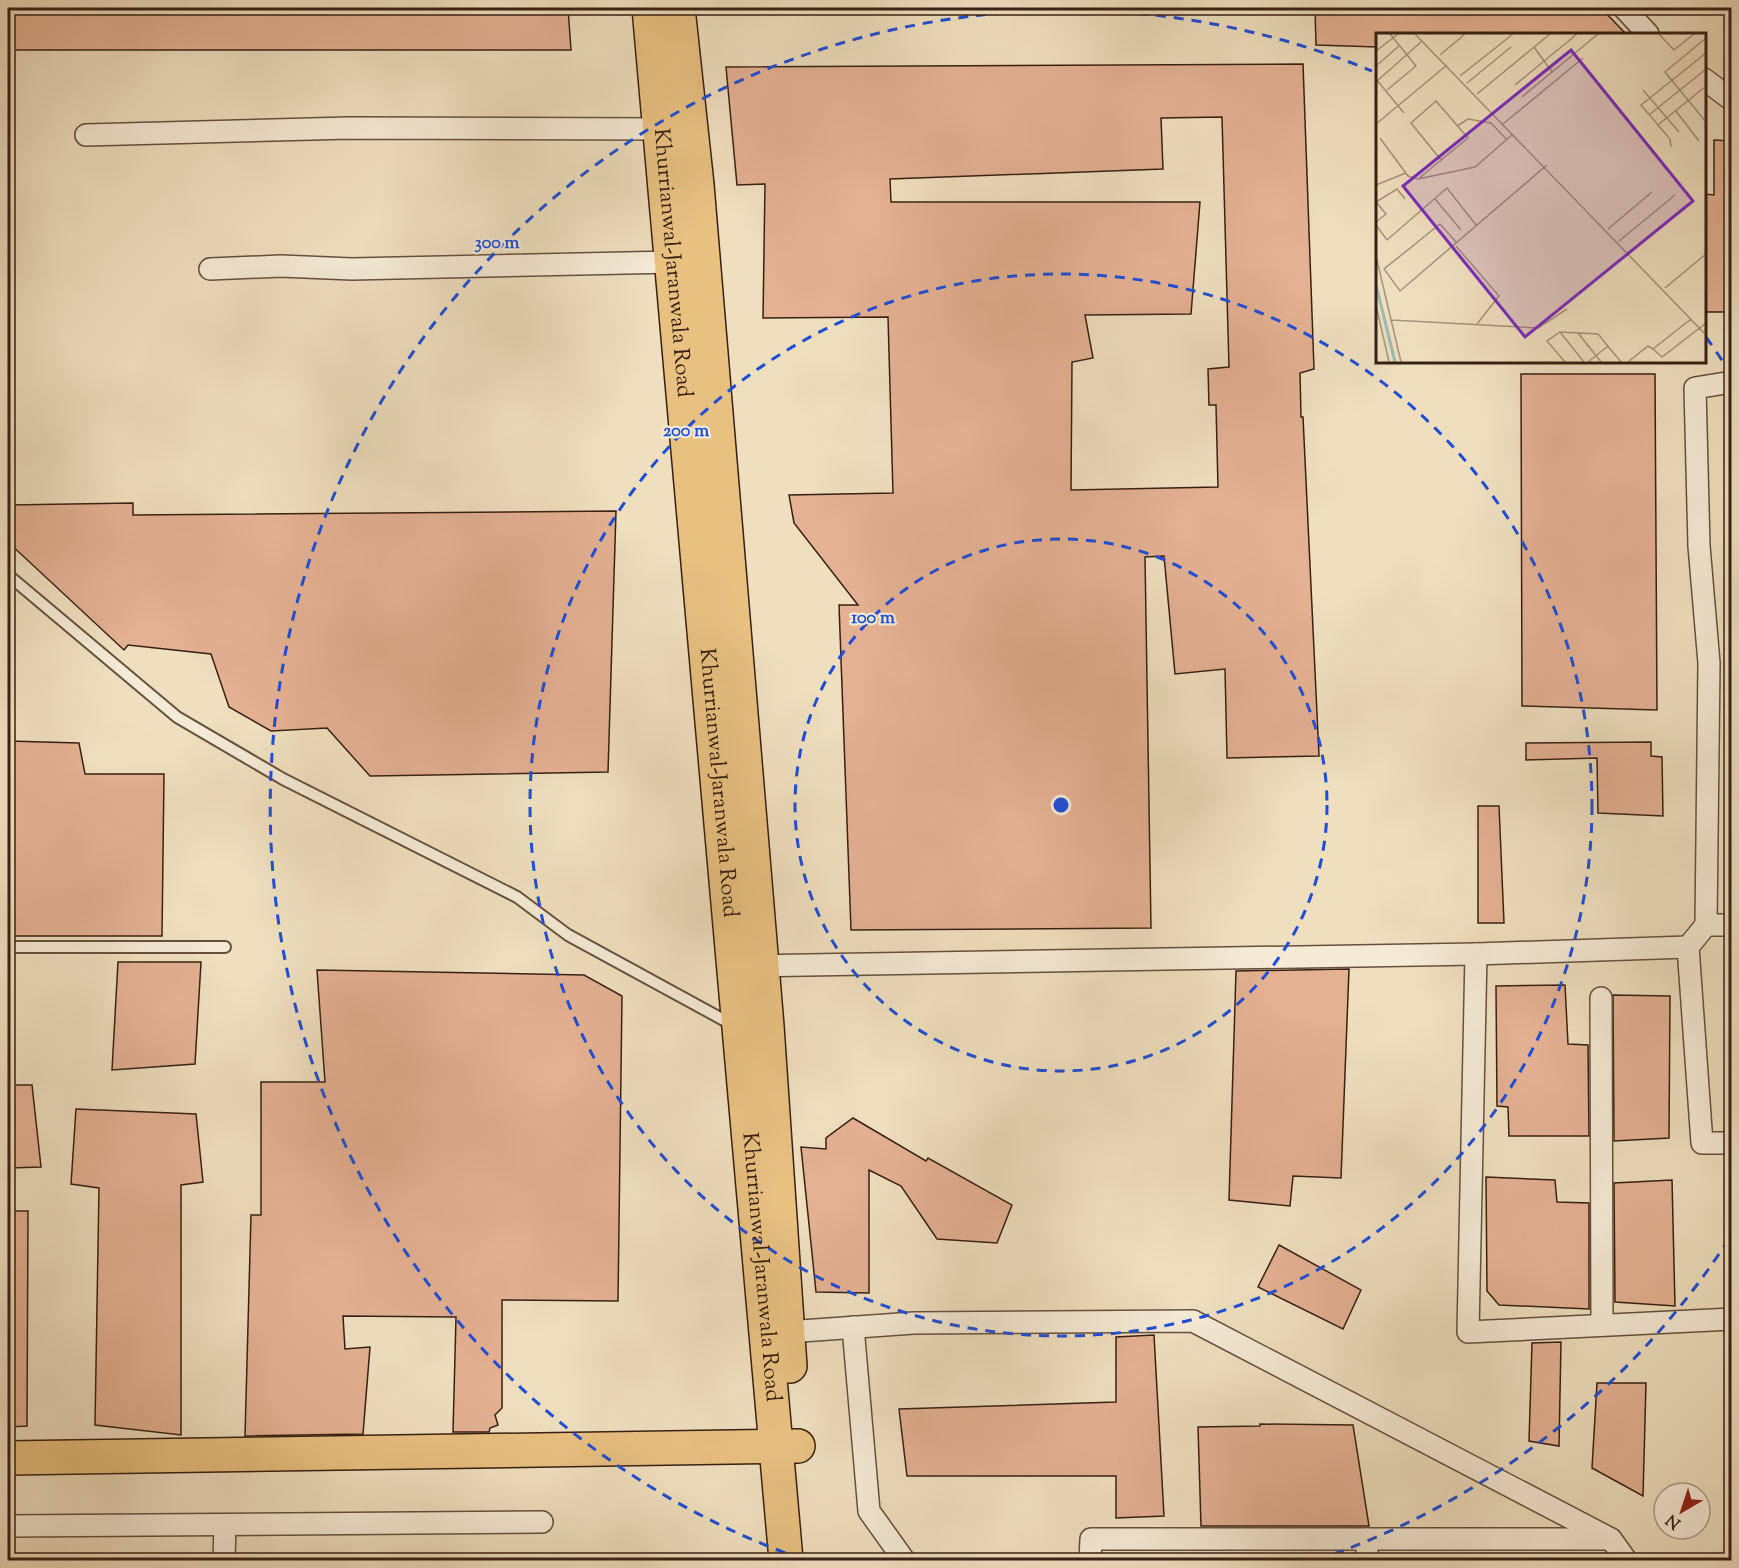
<svg xmlns="http://www.w3.org/2000/svg" width="1739" height="1568" font-family="'Sorts Mill Goudy',serif">
<rect width="100%" height="100%" fill="#efdfbf"/>
<filter id="stains"><feTurbulence type="fractalNoise" baseFrequency=".00333" numOctaves="4"/><feColorMatrix values="0 0 0 0 .2 0 0 0 0 .09 0 0 0 0 .02 0 0 0 .5 -.17"/></filter>
<radialGradient id="worn" r=".72"><stop offset=".6" stop-color="#630" stop-opacity="0"/><stop offset="1" stop-color="#630" stop-opacity=".3"/></radialGradient>
<!-- building -->
<g fill="#e4b193" stroke="#372013" stroke-width="1.5" fill-rule="evenodd">
<path d="M8,8H568L571,50H8Z"/>
<path d="M1315,8H1601L1626,34H1377V47L1316,45Z"/>
<path d="M1303,64L1314,369L1300,373L1301,417H1303L1319,756L1227,758L1225,669L1175,674L1164,556L1145,557L1151,928L851,930L839,605H858L794,523L789,495L893,493L888,317L763,318L765,184L737,185L726,67ZM1222,117L1229,367L1208,369L1209,405H1216L1218,487L1071,490L1072,362L1093,358L1085,315L1191,314L1200,202H891L890,179L1163,169L1161,118Z"/>
<path d="M1714,140L1731,141V312H1704V194L1714,195Z"/>
<path d="M1521,374H1655L1657,710L1522,706Z"/>
<path d="M133,503V515L616,511L608,772L370,776L327,728L271,731L229,707L211,654L128,645L124,650L8,542V505Z"/>
<path d="M8,741L79,743L85,774H164L162,936H8Z"/>
<path d="M1651,742V756L1662,757L1663,816L1598,813L1597,758L1526,760V743Z"/>
<path d="M1478,806H1499L1504,923H1478Z"/>
<path d="M118,962H201L195,1064L112,1070Z"/>
<path d="M1349,969L1341,1178L1293,1176L1290,1206L1229,1200L1236,971Z"/>
<path d="M317,970L584,975L622,996L618,1301L502,1300V1408L495,1415L498,1425L490,1428L489,1432H453L456,1317L343,1316L345,1349L370,1347L363,1434L245,1436L251,1215H261V1082H325Z"/>
<path d="M1565,985L1568,1044L1588,1045L1589,1136H1509L1508,1107L1497,1106L1496,986Z"/>
<path d="M1613,995L1670,996L1669,1138L1614,1141Z"/>
<path d="M8,1085H32L41,1167L8,1168Z"/>
<path d="M76,1109L196,1114L203,1182L181,1185V1435L95,1425L99,1188L71,1184Z"/>
<path d="M853,1118L926,1161L928,1158L1012,1205L997,1243L937,1239L901,1186L869,1170V1293L816,1292L801,1147L826,1149V1138Z"/>
<path d="M1486,1177L1555,1180L1557,1202L1589,1203V1309L1499,1305L1487,1291Z"/>
<path d="M1672,1180L1675,1306L1615,1302L1614,1183Z"/>
<path d="M8,1211H28L27,1426L8,1427Z"/>
<path d="M1279,1245L1361,1290L1343,1329L1258,1287Z"/>
<path d="M1154,1335L1164,1516L1116,1518V1476H907L899,1409L1116,1402V1337Z"/>
<path d="M1561,1342L1559,1446L1529,1441L1532,1343Z"/>
<path d="M1597,1383H1646L1643,1496L1592,1468Z"/>
<path d="M1260,1424L1353,1425L1369,1526H1201L1198,1427L1260,1426Z"/>
</g>
<g fill="none" stroke-linecap="round" stroke-linejoin="round">
<!-- lane casing -->
<g stroke="#65503e" stroke-width="14">
<g id="lane">
<path d="M8,575L177,717L283,779L517,897L568,935L733,1025"/>
<path d="M8,947H225"/>
</g>
</g>
<!-- street casing -->
<g stroke="#65503e" stroke-width="24">
<g id="street">
<path d="M1624,8L1648,34"/>
<path d="M1704,79L1732,100"/>
<path d="M86,135L349,128L661,129"/>
<path d="M210,269L281,266L352,269L673,262"/>
<path d="M1706,925L1709,663L1699,546L1695,388L1732,382"/>
<path d="M1732,925H1706L1688,947L1702,1143H1732"/>
<path d="M1476,954L1468,1332L1732,1319"/>
<path d="M750,966L1476,954L1688,947"/>
<path d="M1601,998L1602,1325"/>
<path d="M853,1327L869,1511L904,1560"/>
<path d="M787,1332L914,1323L1193,1321L1611,1539L1626,1560"/>
<path d="M8,1526L542,1522"/>
<path d="M1367,1539V1560"/>
<path d="M224,1560L225,1525"/>
<path d="M1090,1560L1091,1539H1608"/>
</g>
</g>
<!-- primary casing -->
<g stroke="#372013" stroke-width="36">
<g id="primary">
<path id="s1" d="M649,8L786,1560"/>
<path d="M678,8L697,185L767,1026L790,1366"/>
<path d="M8,1458L798,1446"/>
</g>
</g>
<!-- lane -->
<use href="#lane" stroke="#f5ead5" stroke-width="10"/>
<!-- street -->
<use href="#street" stroke="#f5ead5" stroke-width="21"/>
<!-- primary -->
<use href="#primary" stroke="#e8c080" stroke-width="33"/>
</g>
<!-- distance rings -->
<g fill="none" stroke="#1d4ed8" stroke-width="3" stroke-dasharray="10 8">
<circle cx="1061" cy="805" r="266"/>
<circle cx="1061" cy="805" r="531"/>
<path d="M1729 1239A797 797 0 0 1 1320 1559M802 1559A797 797 0 1 1 1372 71M1706 337A797 797 0 0 1 1729 371"/>
</g>
<g text-anchor="middle" dominant-baseline="central" stroke-width="4.5" stroke-linejoin="round" paint-order="stroke">
<!-- street labels -->
<g font-size="22" fill="#372013" stroke="#f5ead5">
<text stroke="none"><textPath href="#s1" startOffset="256">Khurrianwal-Jaranwala Road</textPath></text>
<text stroke="none"><textPath href="#s1" startOffset="778">Khurrianwal-Jaranwala Road</textPath></text>
<text stroke="none"><textPath href="#s1" startOffset="1264">Khurrianwal-Jaranwala Road</textPath></text>
</g>
</g>
<!-- overview -->
<g transform="translate(1376 33)">
<rect width="330" height="330" fill="#efdfbf"/>
<path fill="none" stroke="#9abcb4" stroke-width="3" d="M0,252L19,329"/>
<path fill="none" stroke="#a5937a" stroke-width="1.5" d="M39,1L330,302M283,1L298,17L318,1M330,5L289,39L330,89M158,14L176,39M0,18L22,1M64,22L89,1M0,33L23,13M84,43L137,1M0,46L28,80M0,49L46,8M91,50L135,14M139,52L201,1M11,57L40,33L14,1M267,57L303,99M101,61L174,1M146,64L222,1M300,78L323,108M273,82L330,36M0,91L71,32M127,91L207,25M282,92L330,53M81,93L92,86L115,90L131,107M4,105L32,143L42,146L99,134L137,101M295,114L294,106L265,72L330,20M42,146L92,105L60,68L35,90L65,127M0,152L30,140M59,166L85,197M0,169L21,156L29,166M0,189L10,181L0,169M0,192L11,207L71,155L100,192M232,196L276,159M243,208L299,162M80,209L64,191L8,236L24,258L171,132M80,213L123,263L101,291M0,223L25,329M289,255L330,221M0,272L13,329M315,286L277,316L286,324L330,290M15,287L162,295L191,276M184,299L222,301L245,329M202,300L225,329M189,329L171,308L184,299L208,329M212,329L232,313M252,329L272,313L277,316"/>
<path fill="#7b2cbf" fill-opacity="0.15" stroke="#7b2cbf" stroke-width="3" d="M195,17L317,168L149,304L27,153Z"/>
<rect width="330" height="330" fill="none" stroke="#372013" stroke-width="3"/>
</g>
<circle cx="1061" cy="805" r="9" fill="#1d4ed8" stroke="#f5ead5" stroke-width="3"/>
<g font-size="18" text-anchor="middle" font-weight="bold" fill="#1d4ed8" stroke="#f5ead5" stroke-width="4.5" stroke-linejoin="round" paint-order="stroke">
<text x="497" y="248">300 m</text>
<text x="686" y="436">200 m</text>
<text x="873" y="623">100 m</text>
</g>
<!-- margin -->
<rect width="1739" height="1568" fill="none" stroke="#efdfbf" stroke-width="30"/>
<rect x="9" y="9" width="1721" height="1550" fill="none" stroke="#372013" stroke-width="3"/>
<rect x="15" y="15" width="1709" height="1538" fill="none" stroke="#372013" stroke-width="1.5"/>
<!-- north arrow -->
<g transform="translate(1682 1511) rotate(219)"><circle r="28" fill="#f5ead5" stroke="#a99987" stroke-width="1.5"/>
<path d="M0-4.5L10 22L0 15L-10 22Z" fill="#8f2418"/>
<text y="-9" font-size="16" font-weight="bold" text-anchor="middle" fill="#372013">N</text>
</g>
<rect width="100%" height="100%" filter="url(#stains)"/>
<rect width="100%" height="100%" fill="url(#worn)"/>
</svg>
